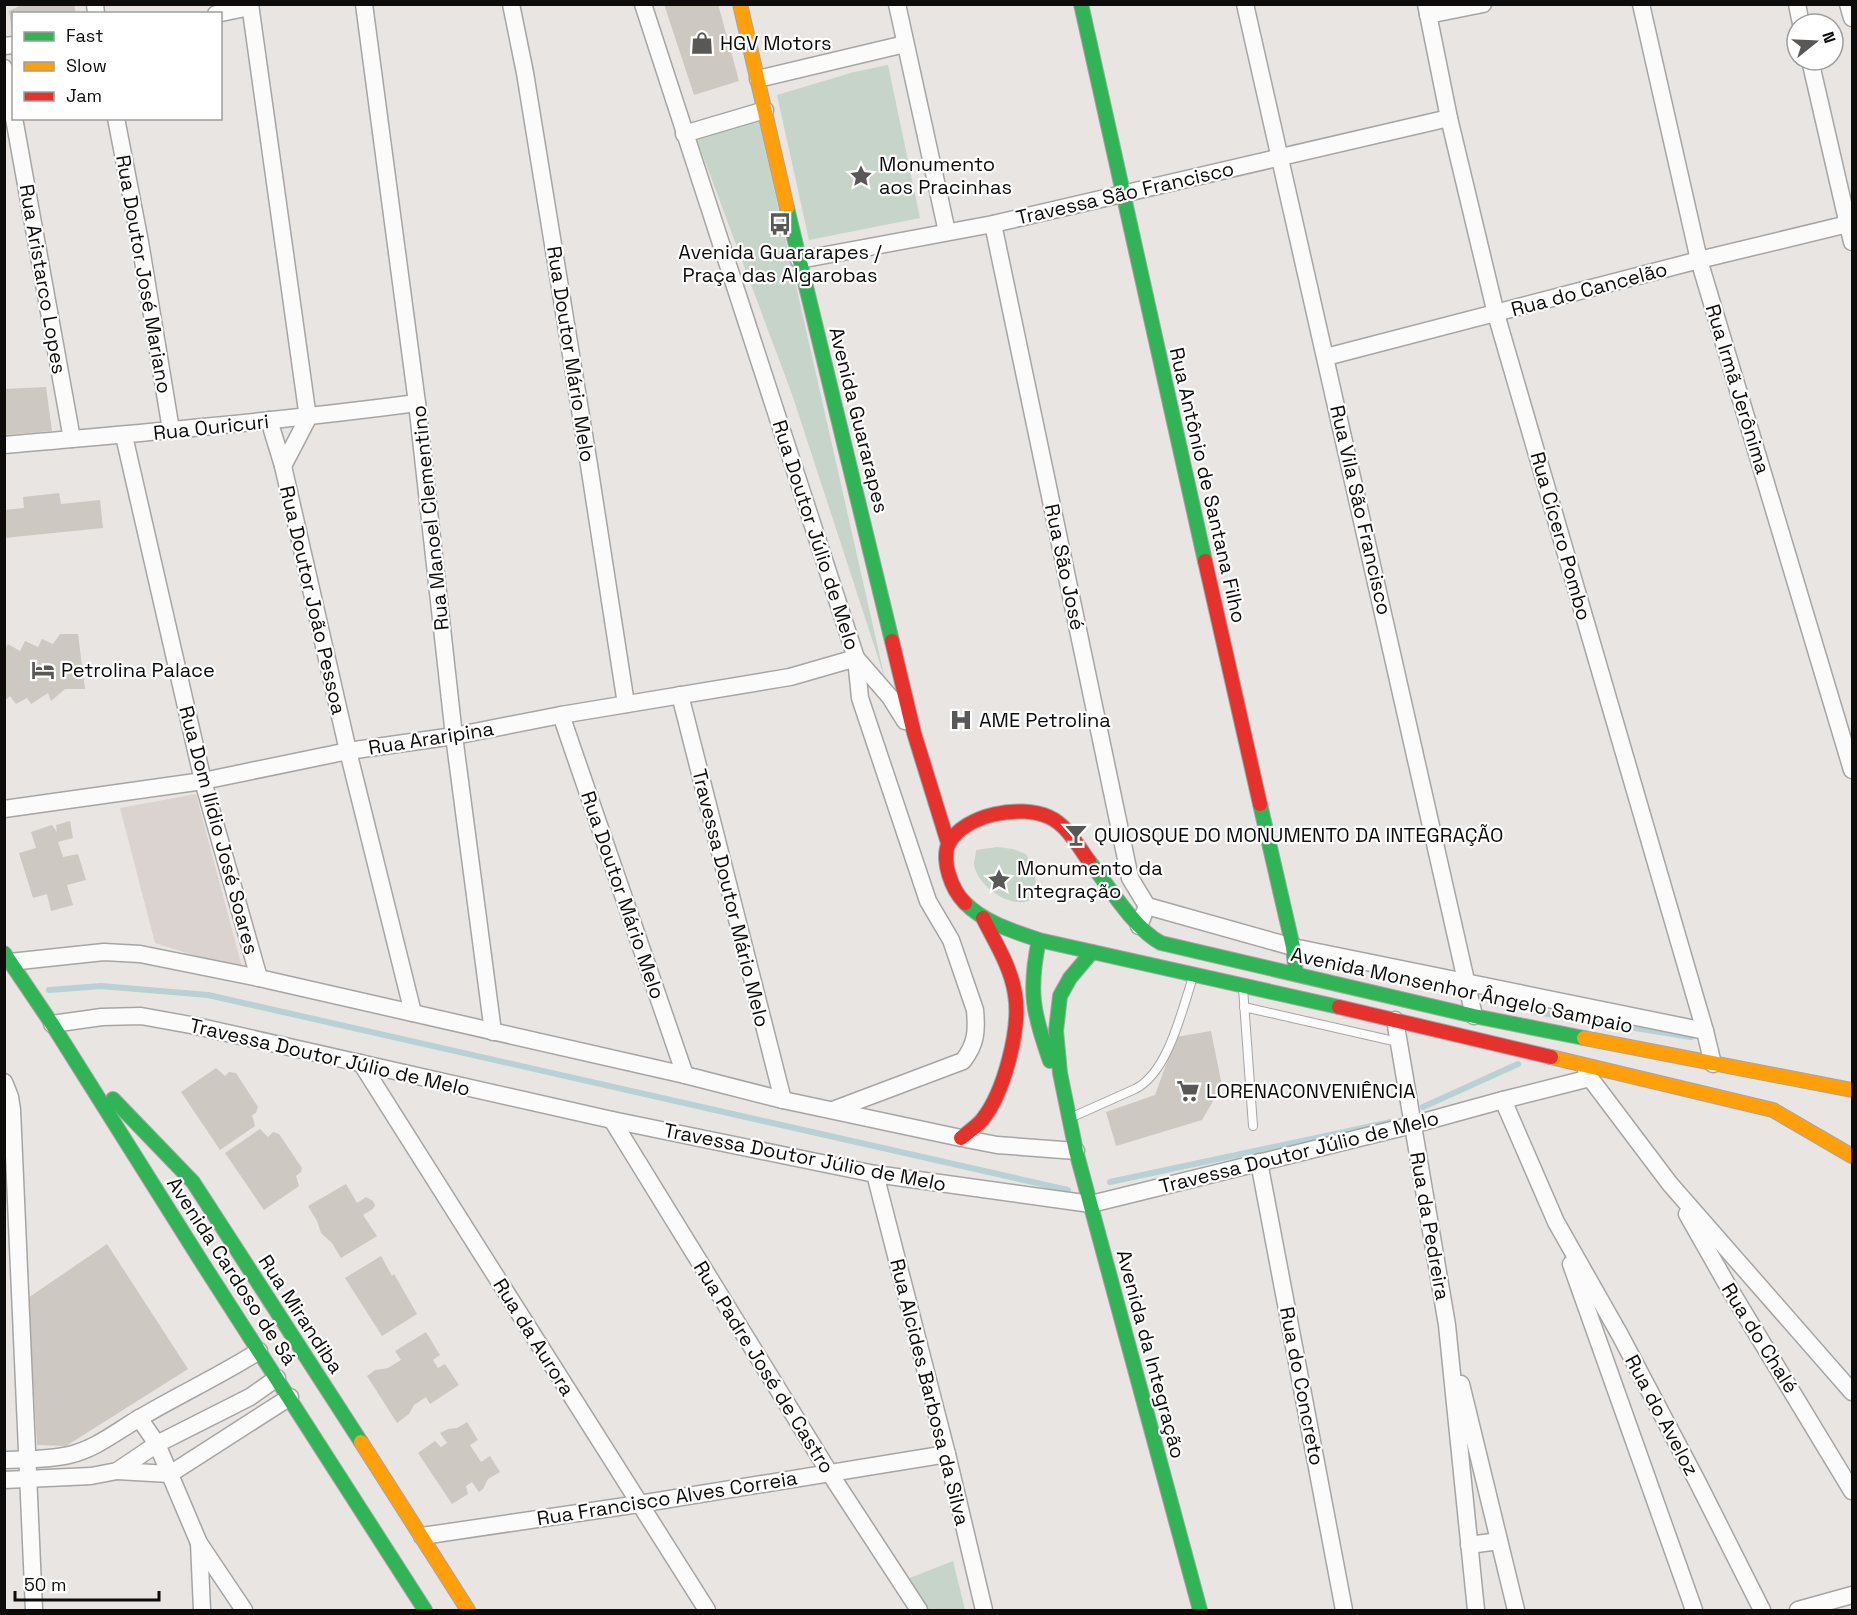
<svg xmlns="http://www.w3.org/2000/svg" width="1857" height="1615" font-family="'Space Grotesk',sans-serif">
<rect width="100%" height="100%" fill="#e8e5e3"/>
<!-- built -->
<path fill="#dbd3cf" d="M196,794L243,971L155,943L120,808Z"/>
<!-- green -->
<g fill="#c7d4c9">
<path d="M888,65L920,218L809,240L777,95L854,72Z"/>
<path d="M759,122L885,679L793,397L697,140Z"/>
<path d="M997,847L1013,849L1026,854C1065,931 979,902 974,864C974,860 976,855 976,850Z"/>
<path d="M953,1561L965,1610H925L907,1579Z"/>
</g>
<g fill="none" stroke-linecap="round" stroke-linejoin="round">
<!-- stream -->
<g stroke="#b8d1d5" stroke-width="6">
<path d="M49,990L101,986L208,995L1068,1190"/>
<path d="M1536,1012L1691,1037"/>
<path d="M1423,1107L1518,1064"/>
<path d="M1110,1182L1391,1122"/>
</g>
</g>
<!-- building -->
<g fill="#cdc8c2">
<path d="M23,4H74L76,14H14L12,31L9,11Z"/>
<path d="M664,4H718L739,81L694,95Z"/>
<path d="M46,387L52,431L4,435V389Z"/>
<path d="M59,493L61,504L100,500L103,528L4,538V510L24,508L23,497Z"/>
<path d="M60,634H78L85,689H65L51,701L48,693L31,704L27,698L16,704L10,696L4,701V651L8,644L20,651L25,641L38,647L42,639L53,644Z"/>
<path d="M70,821L73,838L58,842L63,857L78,854L86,880L67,885L73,905L51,911L47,894L33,898L19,853L36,848L31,832L52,825L57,832L56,825Z"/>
<path d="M1211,1031L1222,1086L1202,1120L1116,1146L1106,1112L1155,1095L1176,1037Z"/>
<path d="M216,1068L225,1076L229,1072L236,1073L258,1107L256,1113L252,1115L255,1126L220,1150L181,1092Z"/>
<path d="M260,1129L268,1137L273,1132L279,1134L302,1168L301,1172L296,1176L299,1186L264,1210L225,1153Z"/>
<path d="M346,1184L357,1203L366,1197L373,1201L375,1205L373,1209L363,1215L377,1236L341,1258L332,1243L321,1233L317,1221L308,1206Z"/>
<path d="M107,1244L188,1369L66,1446L37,1445L28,1298Z"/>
<path d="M381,1256L392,1276L394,1274L417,1314L382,1336L345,1278Z"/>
<path d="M426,1332L440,1355L433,1360L438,1368L445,1364L459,1385L430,1404L426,1397L414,1405L409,1414L397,1423L367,1376L375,1370L388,1368L401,1360L395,1351Z"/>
<path d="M467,1422L478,1440L470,1445L481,1462L490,1456L500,1472L488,1479L483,1489L479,1492L472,1482L466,1486L468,1494L452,1504L418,1453L435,1441L441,1447L447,1443L440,1433L448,1429L457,1428Z"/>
</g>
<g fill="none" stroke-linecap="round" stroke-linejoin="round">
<!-- lane casing -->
<g stroke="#a7a5a4" stroke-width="10">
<g id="lane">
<path d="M1243,988L1253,1126"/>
<path d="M1244,1007L1398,1042"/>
<path d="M1070,1118L1135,1089C1168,1073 1182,1010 1193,977"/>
</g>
</g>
<!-- street casing -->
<g stroke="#a7a5a4" stroke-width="19">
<g id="street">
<path d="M95,4L96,14"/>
<path d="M250,4L308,418L283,466"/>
<path d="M364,4L417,403L454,736L493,1032"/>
<path d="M511,4L525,73L589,465L626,704"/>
<path d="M643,4L856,658L860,698L928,901L951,940L975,1010C977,1032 976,1044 963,1061L833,1110"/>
<path d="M897,4L947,232"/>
<path d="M1245,4L1474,1016"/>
<path d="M1426,4L1449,118L1496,314L1705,1031L1713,1064"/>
<path d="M1641,4L1699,260L1852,770"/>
<path d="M1797,4L1801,24"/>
<path d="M1848,4L1852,18"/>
<path d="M216,14L250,7"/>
<path d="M1428,15L1483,4"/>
<path d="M4,46L14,45"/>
<path d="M1810,60L1852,242"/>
<path d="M4,68L14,117"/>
<path d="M758,79L905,44"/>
<path d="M14,118L72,439"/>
<path d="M116,118L140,242L171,430"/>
<path d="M684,134L765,110"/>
<path d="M993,224L1130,878L1147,906L1139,926"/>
<path d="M799,260L993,224L1449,118"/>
<path d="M1326,357L1699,260L1852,223"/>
<path d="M269,420L283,466L348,751L413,1013"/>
<path d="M124,436L203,781L259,978"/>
<path d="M4,445C142,433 280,421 417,403"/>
<path d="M856,658L890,697L905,721"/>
<path d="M680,695L783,1100"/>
<path d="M561,715L685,1075"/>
<path d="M4,809L203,781L348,751L454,736L561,715L790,677L856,658"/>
<path d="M1147,906L1293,947L1705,1031"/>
<path d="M10,962L104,952L140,954L259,978L685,1075L783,1100L961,1138L997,1145L1076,1151"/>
<path d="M1395,1020L1447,1325L1476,1610"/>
<path d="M52,1024L102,1017L141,1016L196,1026L612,1120L875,1174L1091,1204L1412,1125L1503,1100L1590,1078"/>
<path d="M361,1063L707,1610"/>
<path d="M1586,1070L1590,1078L1670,1184L1852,1392"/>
<path d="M4,1082L10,1097L12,1110L34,1610"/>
<path d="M1503,1100L1556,1222L1620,1335L1697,1481L1762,1610"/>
<path d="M612,1120L829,1472L919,1610"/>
<path d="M1259,1162L1344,1610"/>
<path d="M875,1174L947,1454L984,1610"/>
<path d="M1687,1214L1729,1288L1852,1491"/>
<path d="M1571,1264L1694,1610"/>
<path d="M1461,1384L1516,1610"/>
<path d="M139,1418L157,1444L199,1543L244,1610"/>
<path d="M4,1460C26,1459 48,1460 69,1455C95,1449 116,1432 138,1419C178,1395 220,1376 259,1351"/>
<path d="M117,1471L170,1474L290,1397"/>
<path d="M4,1480L91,1476L117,1471L157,1444L250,1397L277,1378"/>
<path d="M422,1536L639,1504L947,1454"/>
<path d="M199,1543L202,1610"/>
<path d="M1469,1545L1499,1541"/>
<path d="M1798,1610L1852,1595"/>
</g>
</g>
<!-- fast casing -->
<g stroke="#a7a5a4" stroke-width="16">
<g id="fast">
<path d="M1081,4L1205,561"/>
<path d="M787,208L892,641"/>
<path d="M1260,804L1293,947L1296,974"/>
<path d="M1089,861C1108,885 1135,930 1161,943L1474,1016L1584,1038"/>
<path d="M965,903C985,923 1013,931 1039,940L1339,1007"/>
<path d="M1039,940C1028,991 1033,1013 1050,1061"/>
<path d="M1092,952L1070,978L1060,996L1056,1031L1060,1073L1076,1151L1200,1610"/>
<path d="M4,953L52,1024L201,1261L425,1610"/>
<path d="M113,1099L193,1182L361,1442"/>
</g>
</g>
<!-- slow casing -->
<g stroke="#a7a5a4" stroke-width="16">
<g id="slow">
<path d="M740,4L787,208"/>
<path d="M1584,1038L1852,1090"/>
<path d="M1551,1057L1773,1110L1852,1156"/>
<path d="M361,1442L468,1610"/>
</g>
</g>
<!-- jam casing -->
<g stroke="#a7a5a4" stroke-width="16">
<g id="jam">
<path d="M1205,561L1260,804"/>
<path d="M892,641L914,733L948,843"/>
<path d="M965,903C957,895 952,885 949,875C946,866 944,852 949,843C965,814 1021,804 1049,817C1067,825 1078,846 1089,861"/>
<path d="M1339,1007L1551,1057"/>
<path d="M961,1138C968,1132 976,1127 982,1120C1004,1093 1021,1028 1015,994C1011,967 995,942 983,918"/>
</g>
</g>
<!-- lane -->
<use href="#lane" stroke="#fcfbfb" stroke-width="8"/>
<!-- street -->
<use href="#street" stroke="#fcfbfb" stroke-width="16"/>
<!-- fast -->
<use href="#fast" stroke="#30b455" stroke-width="14"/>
<!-- slow -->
<use href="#slow" stroke="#ff9f0a" stroke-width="14"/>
<!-- jam -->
<use href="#jam" stroke="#e5322d" stroke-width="14"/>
</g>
<!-- icons -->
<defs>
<g id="shop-bare" transform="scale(1.8)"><path d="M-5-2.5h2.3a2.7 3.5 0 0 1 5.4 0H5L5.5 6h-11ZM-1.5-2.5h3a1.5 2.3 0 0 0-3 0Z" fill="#5a5857" stroke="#fff" stroke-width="2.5" paint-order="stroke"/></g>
<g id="sight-bare" transform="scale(1.8)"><path d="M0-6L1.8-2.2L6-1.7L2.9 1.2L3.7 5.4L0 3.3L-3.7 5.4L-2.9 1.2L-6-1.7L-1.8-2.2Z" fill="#5a5857" stroke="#fff" stroke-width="2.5" paint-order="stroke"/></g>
<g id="bus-bare" transform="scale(1.8)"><path d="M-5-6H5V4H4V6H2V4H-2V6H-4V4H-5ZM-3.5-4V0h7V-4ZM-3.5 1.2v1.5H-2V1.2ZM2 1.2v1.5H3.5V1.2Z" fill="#5a5857" stroke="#fff" stroke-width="2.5" paint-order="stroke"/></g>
<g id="hotel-bare" transform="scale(1.8)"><path d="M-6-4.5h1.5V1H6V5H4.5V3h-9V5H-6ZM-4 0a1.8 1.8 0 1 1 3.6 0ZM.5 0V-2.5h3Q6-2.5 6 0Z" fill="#5a5857" stroke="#fff" stroke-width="2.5" paint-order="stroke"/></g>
<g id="hospital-bare" transform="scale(1.8)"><path d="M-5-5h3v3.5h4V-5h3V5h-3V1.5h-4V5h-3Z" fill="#5a5857" stroke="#fff" stroke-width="2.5" paint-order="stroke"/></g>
<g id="bar-bare" transform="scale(1.8)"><path d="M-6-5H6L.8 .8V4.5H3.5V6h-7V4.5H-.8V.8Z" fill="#5a5857" stroke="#fff" stroke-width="2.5" paint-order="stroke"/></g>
<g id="supermarket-bare" transform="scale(1.8)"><path d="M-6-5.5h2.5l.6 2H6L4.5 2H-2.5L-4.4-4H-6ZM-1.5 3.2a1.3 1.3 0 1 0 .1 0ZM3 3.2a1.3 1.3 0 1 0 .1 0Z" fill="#5a5857" stroke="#fff" stroke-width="2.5" paint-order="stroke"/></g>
</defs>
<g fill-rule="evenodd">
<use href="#shop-bare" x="702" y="43"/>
<use href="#sight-bare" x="861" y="176"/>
<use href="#bus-bare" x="780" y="224"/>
<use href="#hotel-bare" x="43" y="670"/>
<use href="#hospital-bare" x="961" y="720"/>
<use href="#bar-bare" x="1076" y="835"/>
<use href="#sight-bare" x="999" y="880"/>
<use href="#supermarket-bare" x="1188" y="1091"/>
</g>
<g text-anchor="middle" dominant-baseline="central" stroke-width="4.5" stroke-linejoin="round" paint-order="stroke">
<!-- poi labels -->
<g font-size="20" fill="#0d0c0b" stroke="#fff" text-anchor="start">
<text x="720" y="43">HGV Motors</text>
<text x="879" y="164">Monumento<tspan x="879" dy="23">aos Pracinhas</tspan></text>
<text x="780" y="252" text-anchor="middle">Avenida Guararapes /<tspan x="780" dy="23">Praça das Algarobas</tspan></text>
<text x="61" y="670">Petrolina Palace</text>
<text x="979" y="720">AME Petrolina</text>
<text x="1094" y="835">QUIOSQUE DO MONUMENTO DA INTEGRAÇÃO</text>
<text x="1017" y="868">Monumento da<tspan x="1017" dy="23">Integração</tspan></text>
<text x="1206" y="1091">LORENACONVENIÊNCIA</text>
</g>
<!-- street labels -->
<g font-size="20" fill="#0d0c0b" stroke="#fff">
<text transform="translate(1125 193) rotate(-13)">Travessa São Francisco</text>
<text transform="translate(144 274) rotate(80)">Rua Doutor José Mariano</text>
<text transform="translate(43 279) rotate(80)">Rua Aristarco Lopes</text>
<text transform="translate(1589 289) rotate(-15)">Rua do Cancelão</text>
<text transform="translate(571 354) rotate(81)">Rua Doutor Mário Melo</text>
<text transform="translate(1738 389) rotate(73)">Rua Irmã Jerônima</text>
<text transform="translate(859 420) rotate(76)">Avenida Guararapes</text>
<text transform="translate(211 427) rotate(-6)">Rua Ouricuri</text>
<text transform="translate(1208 485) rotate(77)">Rua Antônio de Santana Filho</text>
<text transform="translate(1361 510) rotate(77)">Rua Vila São Francisco</text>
<text transform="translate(430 518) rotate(-96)">Rua Manoel Clementino</text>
<text transform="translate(816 535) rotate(72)">Rua Doutor Júlio de Melo</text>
<text transform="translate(1561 536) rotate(74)">Rua Cícero Pombo</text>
<text transform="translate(1065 567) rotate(78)">Rua São José</text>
<text transform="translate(313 600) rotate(77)">Rua Doutor João Pessoa</text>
<text transform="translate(431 738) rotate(-9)">Rua Araripina</text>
<text transform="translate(219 830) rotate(75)">Rua Dom Ilídio José Soares</text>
<text transform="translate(623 895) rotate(71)">Rua Doutor Mário Melo</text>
<text transform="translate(731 898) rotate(76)">Travessa Doutor Mário Melo</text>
<text transform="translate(1462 990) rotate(12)">Avenida Monsenhor Ângelo Sampaio</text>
<text transform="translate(330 1057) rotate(13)">Travessa Doutor Júlio de Melo</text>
<text transform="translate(1299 1152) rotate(-14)">Travessa Doutor Júlio de Melo</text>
<text transform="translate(805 1157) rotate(11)">Travessa Doutor Júlio de Melo</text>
<text transform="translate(1430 1226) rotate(80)">Rua da Pedreira</text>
<text transform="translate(232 1271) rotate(57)">Avenida Cardoso de Sá</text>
<text transform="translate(301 1314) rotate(57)">Rua Mirandiba</text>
<text transform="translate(534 1337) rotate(58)">Rua da Aurora</text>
<text transform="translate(1760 1338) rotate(58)">Rua do Chalé</text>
<text transform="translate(1151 1354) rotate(75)">Avenida da Integração</text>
<text transform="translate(764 1367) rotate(58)">Rua Padre José de Castro</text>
<text transform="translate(1302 1386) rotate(79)">Rua do Concreto</text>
<text transform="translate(930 1392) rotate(76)">Rua Alcides Barbosa da Silva</text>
<text transform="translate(1662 1415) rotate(62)">Rua do Aveloz</text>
<text transform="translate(667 1498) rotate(-9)">Rua Francisco Alves Correia</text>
</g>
</g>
<!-- border -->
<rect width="1857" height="1615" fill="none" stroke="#0d0c0b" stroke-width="12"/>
<!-- legend -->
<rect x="12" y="12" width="210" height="108" fill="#ffffff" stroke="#9e9e9d" stroke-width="1.5"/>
<rect x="24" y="32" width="30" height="9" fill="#30b455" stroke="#9e9e9d" stroke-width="1.5"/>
<text x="66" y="42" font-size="18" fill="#0d0c0b">Fast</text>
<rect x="24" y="62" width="30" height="9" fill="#ff9f0a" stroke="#9e9e9d" stroke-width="1.5"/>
<text x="66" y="72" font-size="18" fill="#0d0c0b">Slow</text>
<rect x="24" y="92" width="30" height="9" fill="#e5322d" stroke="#9e9e9d" stroke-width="1.5"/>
<text x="66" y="102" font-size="18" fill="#0d0c0b">Jam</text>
<!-- north arrow -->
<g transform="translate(1815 42) rotate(72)"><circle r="28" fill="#ffffff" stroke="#9e9e9d" stroke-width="1.5"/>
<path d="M0-4.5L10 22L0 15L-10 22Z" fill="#5a5857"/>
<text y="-9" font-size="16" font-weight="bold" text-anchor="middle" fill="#0d0c0b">N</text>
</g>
<!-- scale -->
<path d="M15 1591v9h144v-9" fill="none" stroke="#0d0c0b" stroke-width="3"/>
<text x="24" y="1591" font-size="18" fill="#0d0c0b" stroke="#ffffff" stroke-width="4.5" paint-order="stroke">50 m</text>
</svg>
